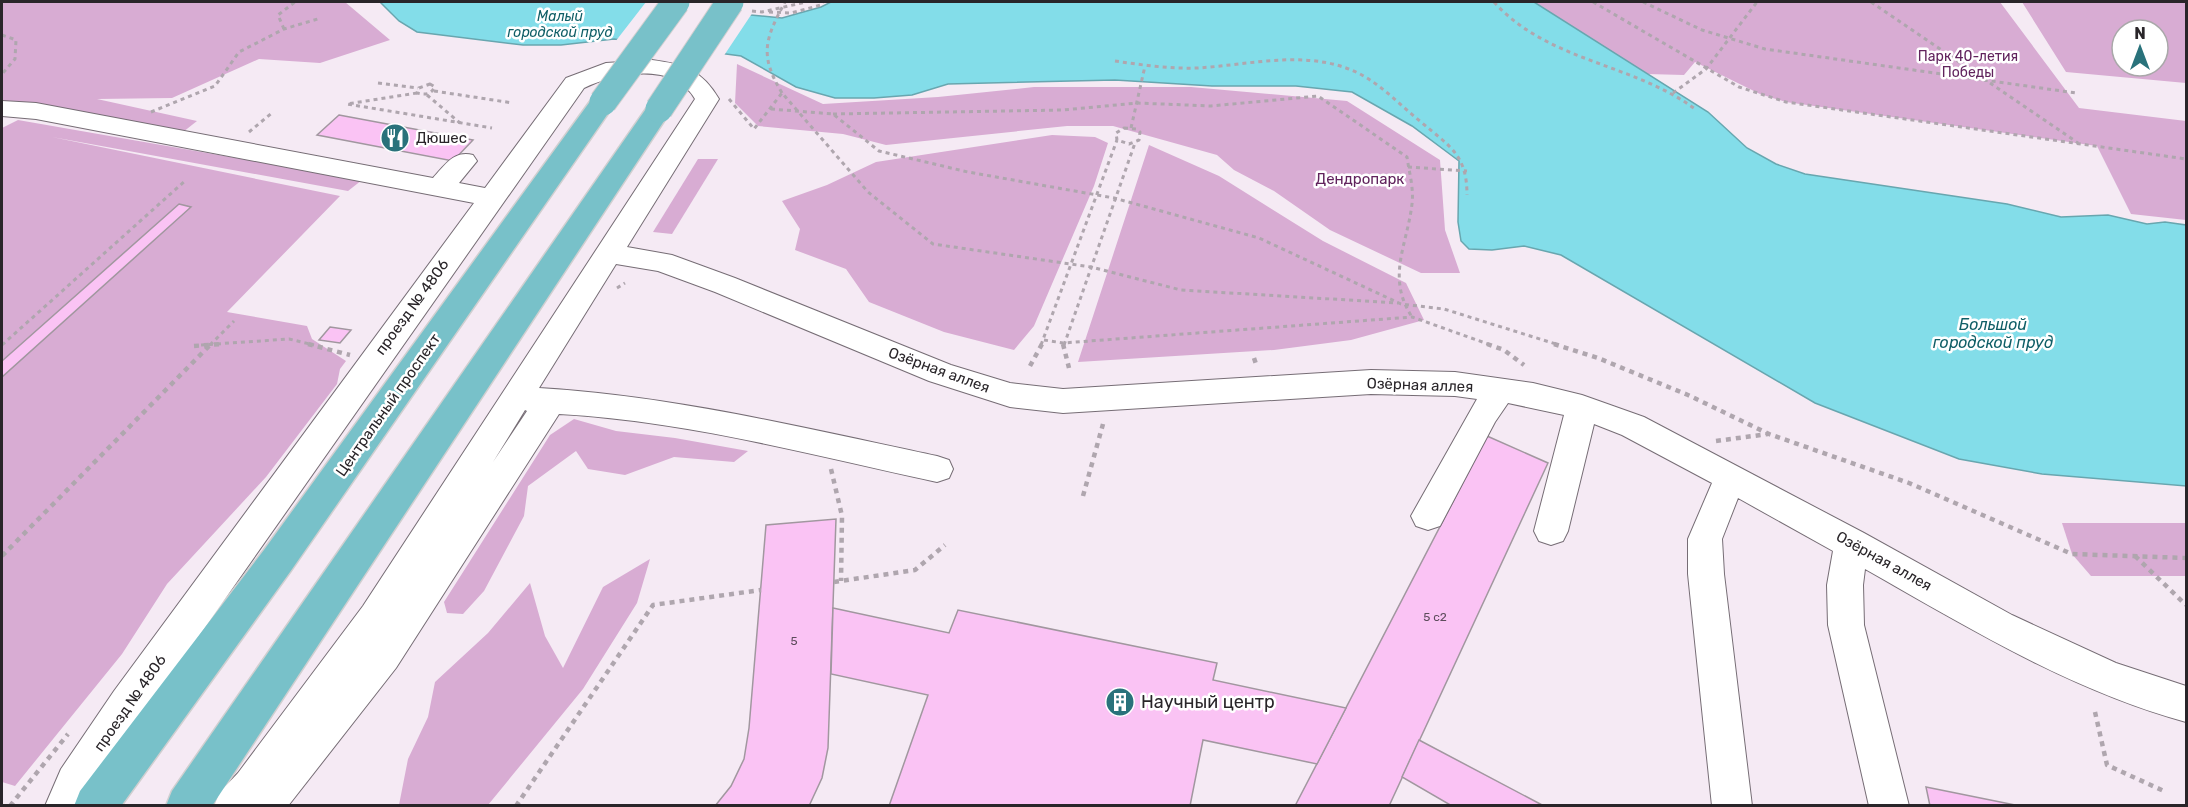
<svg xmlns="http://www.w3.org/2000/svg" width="2188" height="807" font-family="Rubik,sans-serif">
<rect width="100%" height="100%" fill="#f5eaf4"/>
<!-- green -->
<g fill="#d8acd3" fill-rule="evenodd">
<path d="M2,2H345L390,40L320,63L259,59L172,98L97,99L197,121L178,136L62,111L2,106Z"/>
<path d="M1534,2H2000L2079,108L2186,121V220L2131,214L2097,146L1786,102L1760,94L1695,62L1684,75L1647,74Z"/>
<path d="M2022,2H2186V83L2066,72ZM2122,30H2158V66H2122Z"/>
<path d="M737,64L823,104L938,97L1034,87H1191L1347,101L1440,160L1445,230L1460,273H1421L1330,230L1274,191L1234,170L1217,155L1113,126H1067L886,145L843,134L758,126L735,103Z"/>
<path d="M18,120L362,180L348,191L52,137L340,196L227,312L307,326L312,339L346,361L340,369L337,384L266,477L167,584L122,654L15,786L2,782V128Z"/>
<path d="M1052,135L1095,137L1108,143L1094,186L1034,326L1014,350L944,332L869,302L846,269L795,250L800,229L782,201L827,185L876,162Z"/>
<path d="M1149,145L1219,176L1323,241L1406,283L1424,320L1351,340L1274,350L1078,362Z"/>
<path d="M698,159H718L672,234L653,232Z"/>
<path d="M574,419L616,431L675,438L748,451L734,462L674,457L625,475L588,469L576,451L528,486L524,516L484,591L463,614L447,613L444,602L550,435Z"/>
<path d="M2062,523H2186V576H2091L2072,554Z"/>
<path d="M650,559L637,603L583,689L488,805H399L408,759L428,717L435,682L488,633L530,583L545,636L563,668L603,587Z"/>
</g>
<!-- water -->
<path fill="#83dde9" stroke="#68a6af" stroke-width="1.5" d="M380,2H662L708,11L782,18L821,7L831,2H1534L1708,112L1747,148L1776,164L1805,174L2007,204L2061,217L2108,215L2147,224L2165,222L2186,225V486L2042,474L1959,459L1815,403L1561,255L1524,246L1492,250L1469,249L1461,241L1458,222L1459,161L1412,126L1352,92L1296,86H1212L1115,80L948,84L912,95L874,98H835L796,87L741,56L614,39L561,45H523L417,32L399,21Z"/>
<!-- pier -->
<path fill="#f5eaf4" d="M646,2H667L670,4L753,12L723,57L615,42Z"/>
<!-- building -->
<g fill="#fac3f4" stroke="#a1979f" stroke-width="1.5">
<path d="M339,115L473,140L453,161L317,135Z"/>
<path d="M179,204L191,207L2,377V361Z"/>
<path d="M330,327L351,330L340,343L319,340Z"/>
<path d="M1487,436L1548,463L1389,806H1295Z"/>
<path d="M836,519L828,748L822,778L809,806H715L731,786L744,759L749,728L766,525Z"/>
<path d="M833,608L949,633L958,610L1217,663L1213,680L1346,708L1317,764L1203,740L1190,806H889L928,695L831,674Z"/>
<path d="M1419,740L1544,806H1452L1402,777Z"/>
<path d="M1926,787L2020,806H1930Z"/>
</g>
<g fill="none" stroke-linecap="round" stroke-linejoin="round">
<!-- minor casing -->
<g stroke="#766d75" stroke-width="2">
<path id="minor" d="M652,60C684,64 702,70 719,99L627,247L672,255L735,278L951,365L1010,383L1063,389L1371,370L1455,372L1533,383L1582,395L1644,417L1864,533L2012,615L2116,663L2186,686V722C2072,691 1967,627 1865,569L1863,585L1864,625L1909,806H1869L1828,625L1827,585L1833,551L1738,498L1722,539L1724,574L1752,806H1712L1688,574V539L1712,483L1622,435L1594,424L1568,531L1563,541L1551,545L1539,541L1534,531L1564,415L1508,403L1495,422L1440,526L1428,530L1416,526L1411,516L1477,399L1455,396L1371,394L1063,413L1010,407L929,381L715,292L658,271L616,264L539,388C674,396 804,428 937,456L949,460L953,469L949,478L937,482C812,455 687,421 559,414L396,668L288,806H214L220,792L238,773L363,606L695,99C673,61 616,73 584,88L142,717L85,806H45L61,769L114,691L474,203L36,119L2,116V101L36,103L433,178C445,165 454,150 473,155L477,161L459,183L485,188L566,78L606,63ZM525,410L527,411L493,462Z"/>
</g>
<!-- major casing -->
<g stroke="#d0cfd0" stroke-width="3">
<g id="major">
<path d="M603,94L612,96L616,102L290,572L121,806H74L80,791L264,550L594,96Z"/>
<path d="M659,101L668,103L672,109L212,806H166L172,791L650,103Z"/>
</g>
</g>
<!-- path-far1 -->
<g stroke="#afa6ae" stroke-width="3" stroke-dasharray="4 4" stroke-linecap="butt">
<path d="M1494,2C1548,62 1633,63 1695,109"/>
<path d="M1593,2L1739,87L1786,102L2186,159"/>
<path d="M1643,2L1702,30L1765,49L2076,93"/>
<path d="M1871,2L2078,143"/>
<path d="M752,11L762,12L806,2"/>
<path d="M769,12L791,13L821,5L823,2"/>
<path d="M284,29L278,15L295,2"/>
<path d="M2,35L16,40L15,59L2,74"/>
<path d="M1115,61C1142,65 1170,69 1197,68C1251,65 1309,48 1360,74C1383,86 1401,106 1421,122C1449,146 1467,154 1467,195"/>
<path d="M378,83L418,88"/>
<path d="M430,84L435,87C430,95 425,95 417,93L419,88Z"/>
<path d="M434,91L513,103"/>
<path d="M417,93L347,104L492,128"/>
<path d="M1673,93L1706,69L1757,2"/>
<path d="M427,95L460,123"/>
<path d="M729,99L754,129L782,93L868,192L933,244L1091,267L1181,290L1398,303"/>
<path d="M771,109L833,114L879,151L968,172L1114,198L1259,238L1401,304L1444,309L1559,345"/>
<path d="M151,112L215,86L239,52L284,29L321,18"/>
<path d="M833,114L1063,110L1137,103L1211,106L1318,96L1407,157C1409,172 1414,188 1412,204C1407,246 1386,277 1412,317"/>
<path d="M1124,128L1136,129L1140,132L1139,140L1129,144L1117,140L1116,133Z"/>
<path d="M1131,128L1145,66"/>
<path d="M249,132L273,112"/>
<path d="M1408,167L1467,171"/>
<path d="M617,288L625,283"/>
<path d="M1044,340L1063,343L1412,317L1491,345"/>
<path d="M2,345L186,180"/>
<path d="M201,345L289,339L314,345"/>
<path d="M210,345L234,321"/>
<path d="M1041,345L1117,140"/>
<path d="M1064,345L1135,143"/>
</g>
<!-- path -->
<g stroke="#afa6ae" stroke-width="4.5" stroke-dasharray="5 5" stroke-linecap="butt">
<path d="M308,344L350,355"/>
<path d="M1063,344L1069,368"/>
<path d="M1487,344L1504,350L1524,365"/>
<path d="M1554,344L1598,358L1688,395L1769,434L1909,483L2072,554L2186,558"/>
<path d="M194,346L221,344"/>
<path d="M1254,358L1257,367"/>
<path d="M1030,366L1042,344"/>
<path d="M1716,441L1768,434"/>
<path d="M831,469L842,516L841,581"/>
<path d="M1083,496L1103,424"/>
<path d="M2,556L211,344"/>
<path d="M2135,556L2186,605"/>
<path d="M834,582L915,570L945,545"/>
<path d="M2095,712L2107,765L2166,792"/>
<path d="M10,806L68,734"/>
<path d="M516,806L653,605L761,590"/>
</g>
<!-- minor -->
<use href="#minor" fill="#fff" fill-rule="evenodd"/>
<!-- major -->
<use href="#major" fill="#78c1c9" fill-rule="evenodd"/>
<!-- major-bridge casing -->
<g stroke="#d0cfd0" stroke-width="29" stroke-linecap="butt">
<g id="major-bridge">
<path d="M603,102L676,2"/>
<path d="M659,109L730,2"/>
</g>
</g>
<!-- path-bridge -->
<path stroke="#afa6ae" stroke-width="3" stroke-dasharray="4 4" stroke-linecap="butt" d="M782,93C759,55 765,39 785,2"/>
<!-- major-bridge -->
<use href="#major-bridge" stroke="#78c1c9" stroke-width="27"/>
</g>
<!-- icons -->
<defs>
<g id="restaurant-disc" transform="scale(1.5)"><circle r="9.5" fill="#29727b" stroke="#fff"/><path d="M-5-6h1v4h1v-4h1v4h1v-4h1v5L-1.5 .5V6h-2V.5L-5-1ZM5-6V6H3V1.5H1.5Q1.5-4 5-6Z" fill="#fff"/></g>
<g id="building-disc" transform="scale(1.5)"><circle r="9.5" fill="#29727b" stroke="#fff"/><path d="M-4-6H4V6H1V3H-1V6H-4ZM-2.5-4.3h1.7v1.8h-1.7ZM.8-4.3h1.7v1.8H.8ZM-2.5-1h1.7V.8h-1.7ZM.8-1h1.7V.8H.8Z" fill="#fff"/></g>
</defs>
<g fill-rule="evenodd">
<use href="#restaurant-disc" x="395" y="138"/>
<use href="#building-disc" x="1120" y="702"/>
</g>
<g text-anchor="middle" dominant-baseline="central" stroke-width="5" stroke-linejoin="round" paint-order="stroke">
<!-- number labels -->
<g font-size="12" fill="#5d4c5c">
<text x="1435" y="617">5 с2</text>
<text x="794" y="641">5</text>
</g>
<!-- far-water labels -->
<g font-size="14" font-style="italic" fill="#0f5e66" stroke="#fff">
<text x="560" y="16">Малый<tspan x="560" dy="16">городской пруд</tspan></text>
</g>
<!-- far-park labels -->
<g font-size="14" fill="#61235d" stroke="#fff">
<text x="1968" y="56">Парк 40-летия<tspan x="1968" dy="16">Победы</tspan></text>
</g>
<!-- poi labels -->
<g font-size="15" fill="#292529" stroke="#fff" text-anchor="start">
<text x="416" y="138">Дюшес</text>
</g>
<!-- park labels -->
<g font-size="15" fill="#61235d" stroke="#fff">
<text x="1360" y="179">Дендропарк</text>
</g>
<!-- street labels -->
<g font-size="15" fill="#292529" stroke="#fff">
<text transform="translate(412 307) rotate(-54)">проезд № 4806</text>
<text transform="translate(939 370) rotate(20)">Озёрная аллея</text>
<text transform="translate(1420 385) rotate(2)">Озёрная аллея</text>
<text transform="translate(388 405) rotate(-55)">Центральный проспект</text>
<text transform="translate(1884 561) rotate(29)">Озёрная аллея</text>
<text transform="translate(130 703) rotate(-55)">проезд № 4806</text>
</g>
<!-- water labels -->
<g font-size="16" font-style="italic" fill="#0f5e66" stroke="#fff">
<text x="1993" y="324">Большой<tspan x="1993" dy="18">городской пруд</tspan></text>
</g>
<!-- near-poi labels -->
<g font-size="18" fill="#292529" stroke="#fff" text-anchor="start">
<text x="1141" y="702">Научный центр</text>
</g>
</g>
<!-- border -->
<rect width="2188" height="807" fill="none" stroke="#292529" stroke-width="6"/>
<!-- north arrow -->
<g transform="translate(2140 48)"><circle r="28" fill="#ffffff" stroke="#a9a8a9" stroke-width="1.5"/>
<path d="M0-4.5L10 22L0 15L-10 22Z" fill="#29727b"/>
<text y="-9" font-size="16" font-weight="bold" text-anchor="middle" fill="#292529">N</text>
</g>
</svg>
